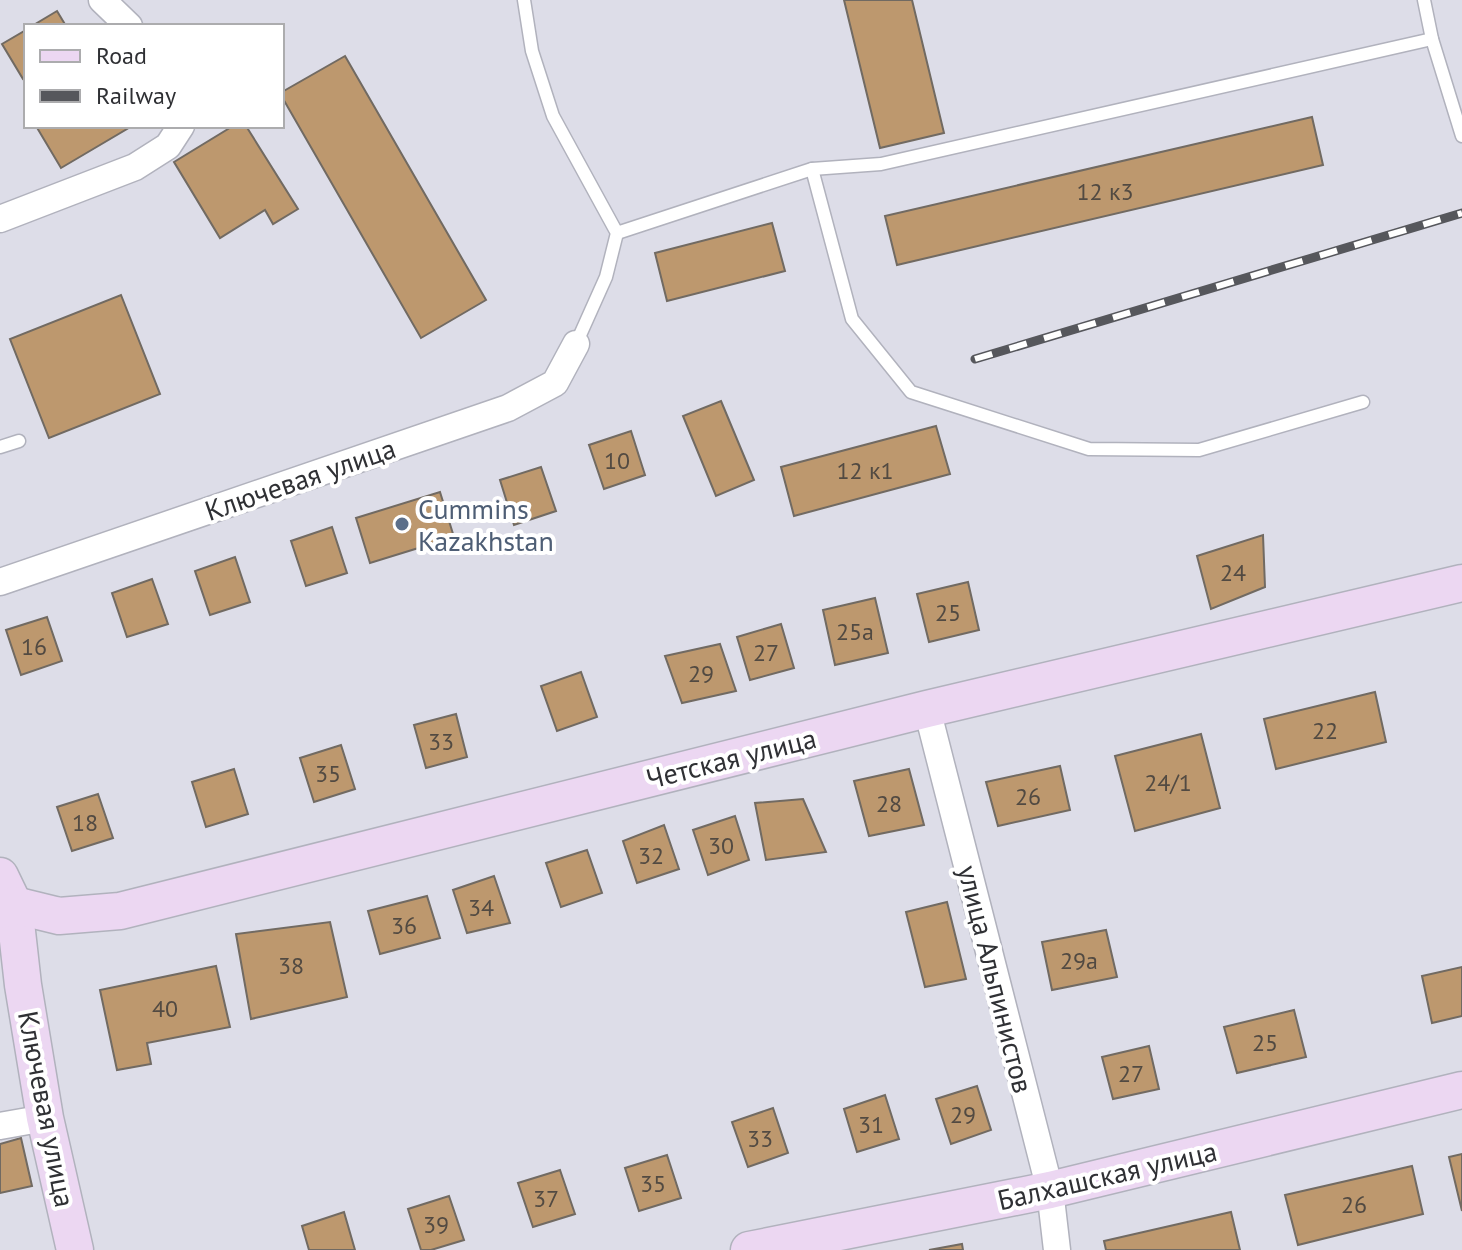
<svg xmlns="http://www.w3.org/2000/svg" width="1462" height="1250" font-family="'PT Sans',sans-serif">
<rect width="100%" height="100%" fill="#dddde8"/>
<!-- building -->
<g fill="#bd986e" stroke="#716a62" stroke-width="2">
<path d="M844,0H912L944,133L880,148Z"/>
<path d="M57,11L66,26H32Z"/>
<path d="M26,30V78L23,79L2,44Z"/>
<path d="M345,56L486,300L421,338L282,97V92Z"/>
<path d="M1312,117L1323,165L897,265L885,216Z"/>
<path d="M36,126H132L61,168Z"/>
<path d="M233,126H246L298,209L273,224L265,210L220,238L174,162Z"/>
<path d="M772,223L785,271L667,301L655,253Z"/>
<path d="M121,295L160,394L49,438L10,339Z"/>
<path d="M721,401L754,480L716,496L683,416Z"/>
<path d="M936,426L950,474L794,516L781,467Z"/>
<path d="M631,431L645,475L604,489L589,445Z"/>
<path d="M541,467L556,511L514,525L500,480Z"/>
<path d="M440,492L454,537L370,563L356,518Z"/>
<path d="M332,527L347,573L306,586L291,541Z"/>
<path d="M1263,535L1265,587L1211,609L1197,556Z"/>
<path d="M235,557L250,602L210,615L195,571Z"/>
<path d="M152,579L168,624L127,637L112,593Z"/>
<path d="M968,582L979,630L929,642L917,594Z"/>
<path d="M875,598L888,653L835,665L823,610Z"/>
<path d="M47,617L62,661L21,675L6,630Z"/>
<path d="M781,624L794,668L750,680L737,637Z"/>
<path d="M720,644L736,691L682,703L665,656Z"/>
<path d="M581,672L597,717L557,731L541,686Z"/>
<path d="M1375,692L1386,742L1276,769L1264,719Z"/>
<path d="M456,714L467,757L426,768L414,725Z"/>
<path d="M1201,734L1220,808L1135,831L1115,756Z"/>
<path d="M341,745L355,789L314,802L300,758Z"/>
<path d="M1060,766L1070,810L998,826L986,782Z"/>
<path d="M234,769L248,814L206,827L192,782Z"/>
<path d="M909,769L924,825L869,836L854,781Z"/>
<path d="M98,794L113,838L72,851L57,807Z"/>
<path d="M803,799L826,852L766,860L755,803Z"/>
<path d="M735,816L749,860L708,875L693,830Z"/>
<path d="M664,825L679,869L637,883L623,841Z"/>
<path d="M587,850L602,893L561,907L546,863Z"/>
<path d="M494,876L510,923L467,933L453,890Z"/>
<path d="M427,896L440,938L380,954L368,911Z"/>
<path d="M947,902L966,979L925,987L906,912Z"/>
<path d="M330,922L347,997L251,1019L236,934Z"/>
<path d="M1106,930L1117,977L1052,990L1042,942Z"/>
<path d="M216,966L230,1027L147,1043L151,1064L117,1070L100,990Z"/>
<path d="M1462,967V1016L1432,1023L1422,976Z"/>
<path d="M1294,1010L1306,1057L1237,1073L1224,1027Z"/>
<path d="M1149,1046L1159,1089L1113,1099L1102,1057Z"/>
<path d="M977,1086L991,1130L951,1144L936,1099Z"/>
<path d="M885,1095L899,1139L857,1152L844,1109Z"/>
<path d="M773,1108L788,1153L748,1167L732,1122Z"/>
<path d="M21,1138L32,1186L0,1193V1144Z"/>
<path d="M1462,1154V1211L1449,1157Z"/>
<path d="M667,1155L681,1198L639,1211L625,1168Z"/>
<path d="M1412,1166L1423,1214L1298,1245L1285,1195Z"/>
<path d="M560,1170L575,1214L533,1227L518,1183Z"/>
<path d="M449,1196L464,1240L431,1250H421L408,1209Z"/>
<path d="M344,1212L355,1250H309L302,1226Z"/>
<path d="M1231,1212L1240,1250H1106L1104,1241Z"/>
<path d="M962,1244L963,1250H929Z"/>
</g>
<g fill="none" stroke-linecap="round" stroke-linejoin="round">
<!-- lane casing -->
<g stroke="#b1b2bd" stroke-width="15">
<g id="lane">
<path d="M524,0L532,51L553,116L617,233L606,277L576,344"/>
<path d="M1424,0L1432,39L1462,136"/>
<path d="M812,169L852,319L911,392L1089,449L1199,450L1363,402"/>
<path d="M617,233L812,169L881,164L1432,39"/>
<path d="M0,447L19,441"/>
</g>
</g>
<!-- street casing -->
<g stroke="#b1b2bd" stroke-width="29">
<g id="street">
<path d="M102,0L129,26"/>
<path d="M0,219L135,167L168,146L181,126"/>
<path d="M0,582L508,408L555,383L576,344"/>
<path d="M927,709L1050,1190L1057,1250"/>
<path d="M0,1126L45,1118"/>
</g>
</g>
<!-- secondary casing -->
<g stroke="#b1b2bd" stroke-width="39">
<g id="secondary">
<path d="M0,876L14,905L23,985L45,1118L75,1250"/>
<path d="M0,910L14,905L59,916L120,911L927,709L1462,583"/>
<path d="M749,1250L1050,1190L1462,1090"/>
</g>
</g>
<!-- lane -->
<use href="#lane" stroke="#fff" stroke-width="12"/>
<!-- street -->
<use href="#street" stroke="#fff" stroke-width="26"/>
<!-- secondary -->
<use href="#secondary" stroke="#ecd7f2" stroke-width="36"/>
<!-- rail casing -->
<g stroke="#56575c" stroke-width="9">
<path id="rail" d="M975,359L1462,213"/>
</g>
<!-- rail -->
<use href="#rail" stroke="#fff" stroke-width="6" stroke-dasharray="18" stroke-linecap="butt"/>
</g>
<!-- markers -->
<circle fill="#5c6f8a" stroke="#fff" stroke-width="3" cx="402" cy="524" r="8"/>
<g text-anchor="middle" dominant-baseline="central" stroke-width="8" stroke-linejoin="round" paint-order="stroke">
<!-- number labels -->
<g font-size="24" fill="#524a42">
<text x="1105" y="191">12 к3</text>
<text x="617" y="460">10</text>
<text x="865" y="470">12 к1</text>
<text x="1233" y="572">24</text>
<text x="948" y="612">25</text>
<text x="855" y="631">25а</text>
<text x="34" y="646">16</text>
<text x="766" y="652">27</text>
<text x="701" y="673">29</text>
<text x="1325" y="730">22</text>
<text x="441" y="741">33</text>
<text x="328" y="773">35</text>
<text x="1168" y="782">24/1</text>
<text x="1028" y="796">26</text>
<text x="889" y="803">28</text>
<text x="85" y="822">18</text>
<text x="721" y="845">30</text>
<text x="651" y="855">32</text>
<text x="481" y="907">34</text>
<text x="404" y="925">36</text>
<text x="1079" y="960">29а</text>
<text x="291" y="965">38</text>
<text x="165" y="1008">40</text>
<text x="1265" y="1042">25</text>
<text x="1131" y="1073">27</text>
<text x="963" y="1114">29</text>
<text x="871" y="1124">31</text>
<text x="760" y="1138">33</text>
<text x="653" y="1183">35</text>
<text x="546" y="1198">37</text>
<text x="1354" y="1204">26</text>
<text x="436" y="1224">39</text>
</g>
<!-- street labels -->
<g font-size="28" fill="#2f3034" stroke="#fff">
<text transform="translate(300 479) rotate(-19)">Ключевая улица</text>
<text transform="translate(731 758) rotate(-14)">Четская улица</text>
<text transform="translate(996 979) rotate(76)">улица Альпинистов</text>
<text transform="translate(47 1109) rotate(79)">Ключевая улица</text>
<text transform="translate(1107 1175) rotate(-13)">Балхашская улица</text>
</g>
<!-- service labels -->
<g font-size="28" fill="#4e5e75" stroke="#fff" text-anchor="start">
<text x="418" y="508">Cummins<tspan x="418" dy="32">Kazakhstan</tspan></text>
</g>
</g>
<!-- legend -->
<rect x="24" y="24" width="260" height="104" fill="#ffffff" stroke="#acacae" stroke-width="2"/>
<rect x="40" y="50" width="40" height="12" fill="#ecd7f2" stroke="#acacae" stroke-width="2"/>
<text x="96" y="64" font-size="24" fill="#2f3034">Road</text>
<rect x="40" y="90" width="40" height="12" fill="#56575c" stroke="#acacae" stroke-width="2"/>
<text x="96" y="104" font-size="24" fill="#2f3034">Railway</text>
</svg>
